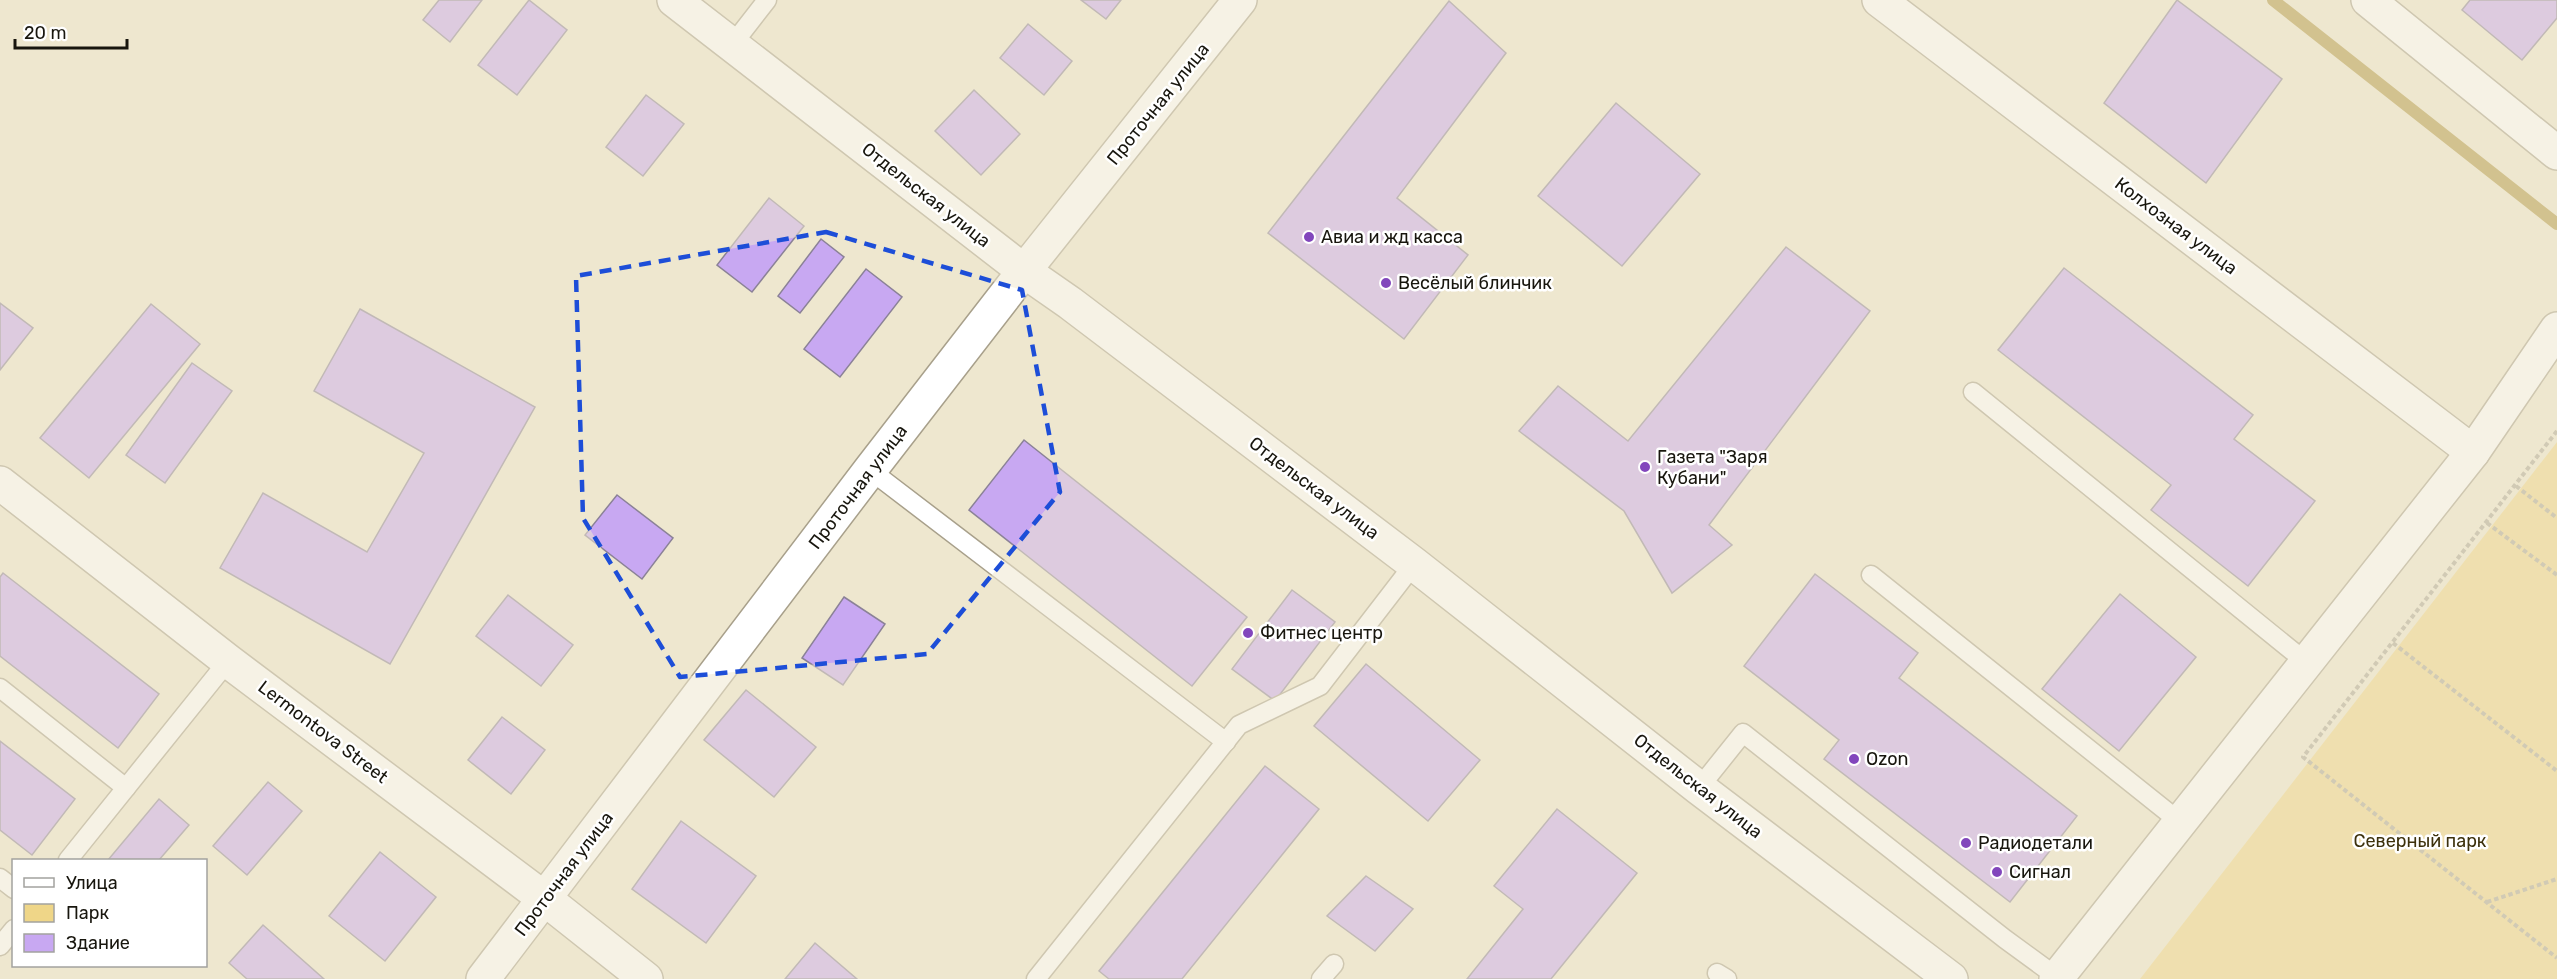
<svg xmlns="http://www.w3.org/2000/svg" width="2557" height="979" font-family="Rubik,sans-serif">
<rect width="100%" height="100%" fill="#eee7cf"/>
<!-- green -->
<path fill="#efd688" d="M2557,442V979H2140Z"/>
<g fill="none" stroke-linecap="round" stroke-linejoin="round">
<!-- stream -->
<path stroke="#af9540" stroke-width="12" d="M2273,0L2557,224"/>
</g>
<!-- building -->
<g fill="#c8a8f2" stroke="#8b8297" stroke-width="1.5">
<path d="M439,0H482L450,42L423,20Z"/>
<path d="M529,0L567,30L517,95L478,65Z"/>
<path d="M1081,0H1121L1106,19Z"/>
<path d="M2177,0L2282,79L2206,183L2104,103Z"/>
<path d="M2470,0H2557V18L2522,60L2462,10Z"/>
<path d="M1449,1L1506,53L1397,198L1468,255L1404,339L1268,233Z"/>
<path d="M1028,24L1072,61L1044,95L1000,58Z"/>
<path d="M974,90L1020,134L981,175L935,131Z"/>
<path d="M646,95L684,124L643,176L606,147Z"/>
<path d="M1616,103L1700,174L1622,266L1538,196Z"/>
<path d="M769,198L804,226L752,292L717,265Z"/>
<path d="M821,239L844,257L800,313L778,296Z"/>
<path d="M1786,247L1870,311L1709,525L1732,545L1672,593L1624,511L1519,431L1558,386L1628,441Z"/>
<path d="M2064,268L2253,415L2234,439L2315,501L2248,586L2151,510L2171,485L1998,350Z"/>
<path d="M866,269L902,297L840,377L804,349Z"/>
<path d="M0,303L33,328L0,370Z"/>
<path d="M151,304L200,344L89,478L40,438Z"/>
<path d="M360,309L535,407L390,664L220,568L263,493L367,552L424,453L314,391Z"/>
<path d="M192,363L232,391L165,483L126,455Z"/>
<path d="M1024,440L1247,617L1192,686L969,510Z"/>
<path d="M617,495L673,538L642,579L585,535Z"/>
<path d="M3,573L159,694L118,748L0,656V577Z"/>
<path d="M1815,574L1918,653L1899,678L2077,816L2010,902L1824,759L1839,740L1744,666Z"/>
<path d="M1292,590L1335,622L1275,701L1232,669Z"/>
<path d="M2120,594L2196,657L2119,751L2042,689Z"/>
<path d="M508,595L573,645L541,686L476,636Z"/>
<path d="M844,597L885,624L843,685L802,658Z"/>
<path d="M1366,664L1480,760L1428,821L1314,726Z"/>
<path d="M746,690L816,747L774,797L704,740Z"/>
<path d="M502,717L545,750L511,794L468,760Z"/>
<path d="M0,741L75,799L32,855L0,830Z"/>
<path d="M1265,766L1319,809L1182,979H1109L1099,971Z"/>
<path d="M268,782L302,811L247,875L213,846Z"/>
<path d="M159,799L189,825L159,860H108Z"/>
<path d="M1557,809L1637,873L1551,979H1467L1523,909L1494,886Z"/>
<path d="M681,821L756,876L706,943L632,889Z"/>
<path d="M380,852L436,897L385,961L329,916Z"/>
<path d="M1366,876L1413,909L1375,951L1327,916Z"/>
<path d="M263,925L324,979H247L229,963Z"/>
<path d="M815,943L857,979H785Z"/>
</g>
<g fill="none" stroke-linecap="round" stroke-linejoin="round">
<!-- lane casing -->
<g stroke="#a8a08b" stroke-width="21">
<g id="lane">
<path d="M732,45L767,0"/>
<path d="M1973,392L2306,662"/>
<path d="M870,470L1226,742"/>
<path d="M1871,575L2180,822"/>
<path d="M0,688L126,788"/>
<path d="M1699,788L1743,733L2005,939L2057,977"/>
<path d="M68,860L228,661"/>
<path d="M0,878L14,889"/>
<path d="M0,946L14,929"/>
<path d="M1717,973L1727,979"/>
<path d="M1036,979L1239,725L1320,686L1414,564"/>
<path d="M1321,979L1334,964"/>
</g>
</g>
<!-- street casing -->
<g stroke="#a8a08b" stroke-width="36">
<g id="street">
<path d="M1879,0L2473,452"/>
<path d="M2368,0L2557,153"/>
<path d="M0,483L228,661L545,899L646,979"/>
<path d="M2056,979L2473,452L2557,329"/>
</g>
</g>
<!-- secondary casing -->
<g stroke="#a8a08b" stroke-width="36">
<g id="secondary">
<path d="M674,0L1024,271L1070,303L1414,564L1699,788L1951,979"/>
<path d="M483,979L870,470L1024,271L1240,0"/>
</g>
</g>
<!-- path -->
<g stroke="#ada794" stroke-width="4" stroke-dasharray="4.5 3" stroke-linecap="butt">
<path d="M2557,431L2303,757L2557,958"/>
<path d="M2516,486L2557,518"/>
<path d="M2487,523L2557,575"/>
<path d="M2393,643L2557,771"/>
<path d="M2487,902L2557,879"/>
</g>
<!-- lane -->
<use href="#lane" stroke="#fff" stroke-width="18"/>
<!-- street -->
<use href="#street" stroke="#fff" stroke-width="33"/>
<!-- secondary -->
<use href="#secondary" stroke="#fff" stroke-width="33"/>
</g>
<!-- marked area -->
<path d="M0 0H2557V979H0ZM826,232L1022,290L1060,492L927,654L680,677L583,518L576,276Z" fill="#eee7cf" fill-opacity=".55" fill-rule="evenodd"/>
<path fill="none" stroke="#1d4ed8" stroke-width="4.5" stroke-dasharray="12 8" stroke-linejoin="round" d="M826,232L1022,290L1060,492L927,654L680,677L583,518L576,276Z"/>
<!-- markers -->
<g fill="#8246bc" stroke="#fff" stroke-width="2">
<circle cx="1309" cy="237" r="6"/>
<circle cx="1386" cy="283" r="6"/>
<circle cx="1645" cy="467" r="6"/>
<circle cx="1248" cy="633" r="6"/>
<circle cx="1854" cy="759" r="6"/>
<circle cx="1966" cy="843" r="6"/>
<circle cx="1997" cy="872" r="6"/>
</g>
<g text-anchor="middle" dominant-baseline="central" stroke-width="5" stroke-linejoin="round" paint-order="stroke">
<!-- street labels -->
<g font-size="18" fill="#18160e" stroke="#fff">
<text transform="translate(1158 104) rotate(-51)">Проточная улица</text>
<text transform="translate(926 195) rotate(38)">Отдельская улица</text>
<text transform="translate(2176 226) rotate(37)">Колхозная улица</text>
<text transform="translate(858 487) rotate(-53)">Проточная улица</text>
<text transform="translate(1314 488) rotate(37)">Отдельская улица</text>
<text transform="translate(323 732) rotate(37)">Lermontova Street</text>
<text transform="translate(1698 786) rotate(38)">Отдельская улица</text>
<text transform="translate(564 874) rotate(-53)">Проточная улица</text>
</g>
<!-- poi labels -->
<g font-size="18" fill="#18160e" stroke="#fff" text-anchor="start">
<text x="1321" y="237">Авиа и жд касса</text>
<text x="1398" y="283">Весёлый блинчик</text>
<text x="1657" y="457">Газета "Заря<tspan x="1657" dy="21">Кубани"</tspan></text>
<text x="1260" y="633">Фитнес центр</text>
<text x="1866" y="759">Ozon</text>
<text x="1978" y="843">Радиодетали</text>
<text x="2009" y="872">Сигнал</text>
</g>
<!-- park labels -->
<g font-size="18" fill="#3d310c" stroke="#fff">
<text x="2420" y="841">Северный парк</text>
</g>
</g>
<!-- legend -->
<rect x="12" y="859" width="195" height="108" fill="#ffffff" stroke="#a3a29f" stroke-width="1.5"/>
<rect x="24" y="878" width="30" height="9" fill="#ffffff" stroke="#a3a29f" stroke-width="1.5"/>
<text x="66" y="889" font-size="18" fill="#18160e">Улица</text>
<rect x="24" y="904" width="30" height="18" fill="#efd688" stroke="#a3a29f" stroke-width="1.5"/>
<text x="66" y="919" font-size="18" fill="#18160e">Парк</text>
<rect x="24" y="934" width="30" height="18" fill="#c8a8f2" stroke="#a3a29f" stroke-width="1.5"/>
<text x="66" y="949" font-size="18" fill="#18160e">Здание</text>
<!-- scale -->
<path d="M15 39v9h112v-9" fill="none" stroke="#18160e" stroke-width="3"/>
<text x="24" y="39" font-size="18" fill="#18160e" stroke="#ffffff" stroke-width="4.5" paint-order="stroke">20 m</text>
</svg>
